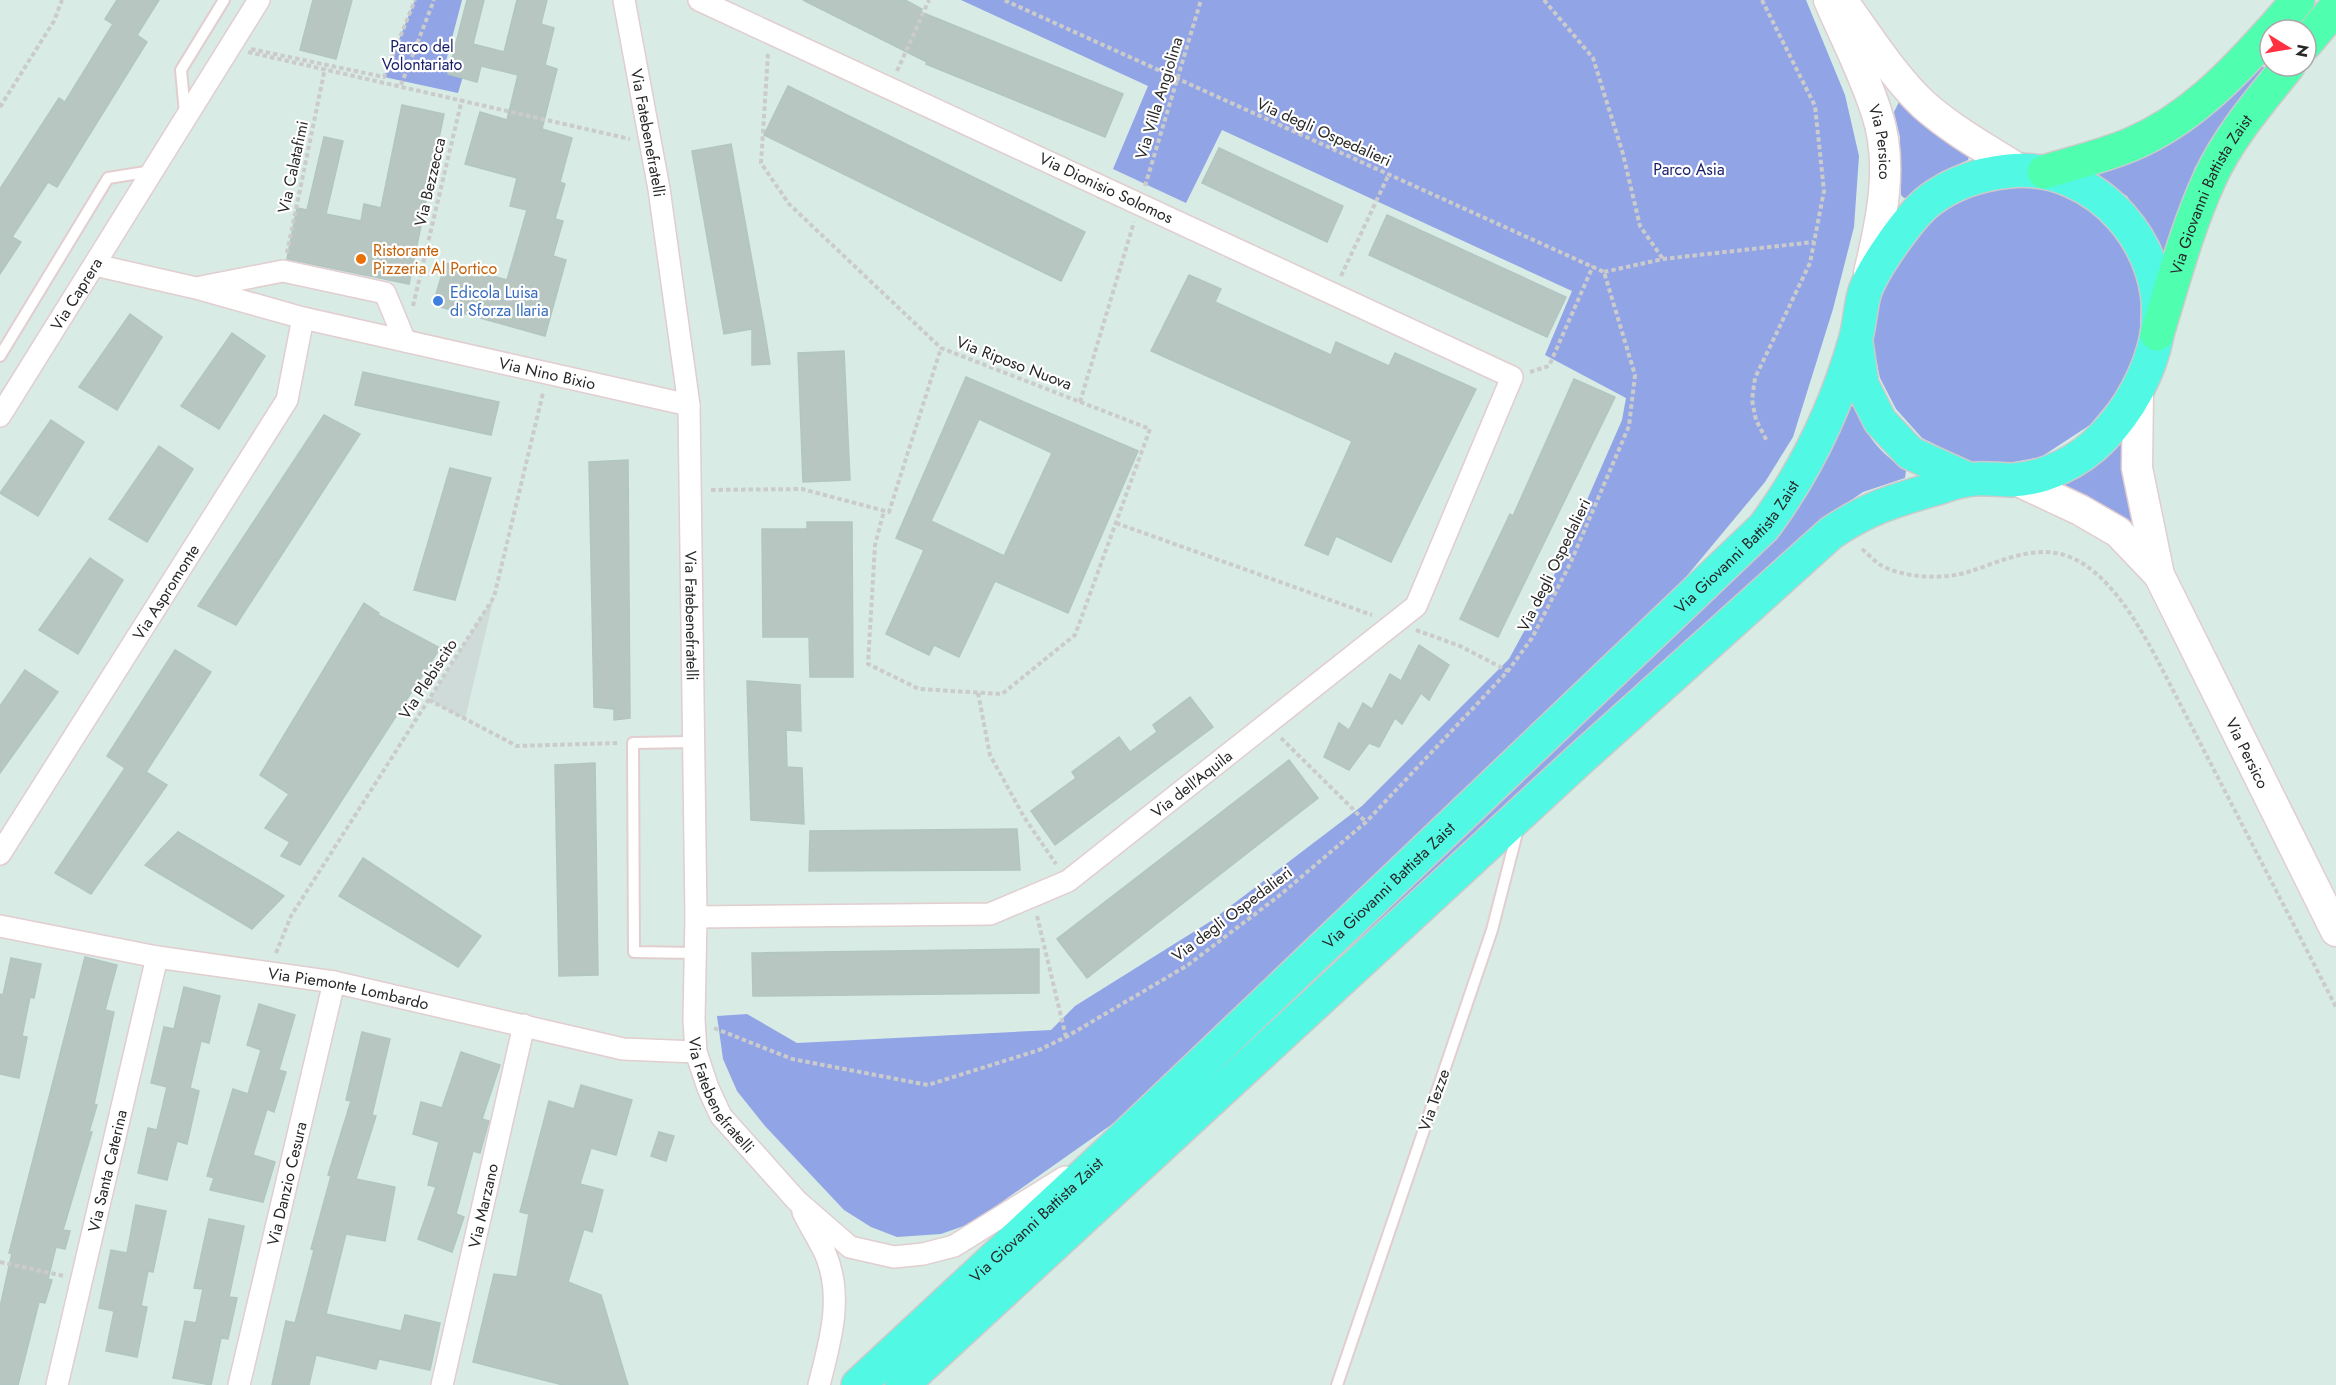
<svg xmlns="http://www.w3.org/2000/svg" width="2336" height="1385" font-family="Jost,sans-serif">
<rect width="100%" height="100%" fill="#d8ebe5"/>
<!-- green -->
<g fill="#91a4e6">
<path d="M415,0H462L445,65L465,70L458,93L384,77Z"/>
<path d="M961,0H1806L1845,95L1859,156L1854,227L1833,309L1793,437L1765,482L1656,613L1438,815L1118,1120L972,1223L941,1234L897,1237L871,1227L844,1210L765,1126L737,1091L723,1059L717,1016L747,1014L797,1043L1051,1030L1075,1006L1211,921L1362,806L1509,659L1552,580L1622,420L1626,398L1545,355L1572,291L1222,130L1186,203L1113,169L1148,86Z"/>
<path d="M2258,64L2267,69L2195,167L2163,265L2127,196L2076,168C2110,160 2149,155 2179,137C2209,120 2234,89 2258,64Z"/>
<path d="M1899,102L1970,153L1968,160L1941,172L1909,197L1904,198L1901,195L1900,137L1894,112Z"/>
<path d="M1990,187H2041L2078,200L2099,212L2135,267L2141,294L2140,335L2124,384L2090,425L2041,457L2014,462H1971L1922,438L1896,409L1880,378L1872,339L1880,294L1905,247L1939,210Z"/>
<path d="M1848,402C1859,411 1861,423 1868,434C1878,449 1892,461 1906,471L1905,478L1863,492L1815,525L898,1385H876L1780,535C1809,493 1830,450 1848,402Z"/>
<path d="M2133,419L2144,547L2106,507L2047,482Z"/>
</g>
<!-- plaza -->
<path fill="#cfdbd8" d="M494,597L465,719L429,700Z"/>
<!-- building -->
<g fill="#b8c6c2" stroke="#b2c6c1" stroke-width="1.5" fill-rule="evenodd">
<path d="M117,0H159L137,35L147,42L57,187L48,182L12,237L21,242L0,274V189L59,98L65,102L113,24L105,19Z"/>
<path d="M313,0H352L336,59L300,50Z"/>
<path d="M467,0H484L473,44L504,52L517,0H547L541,24L554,28L545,65L557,69L542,129L572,138L560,182L565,184L555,219L563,221L553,256L566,260L545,336L433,305L445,263L507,280L527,210L510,206L517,178L465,164L480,112L507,120L518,75L481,66L477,82L448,74Z"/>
<path d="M803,0H905L922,9L921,12L1123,94L1105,137L926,64L927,62Z"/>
<path d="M788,86L1085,232L1061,281L764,135Z"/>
<path d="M402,105L444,114L409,284L287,259L297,208L307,210L324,137L343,141L326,214L361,221L364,204L381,208Z"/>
<path d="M731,144L764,327L770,364L752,365V329L724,334L692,151Z"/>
<path d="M1219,148L1343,206L1327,242L1202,183Z"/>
<path d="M1387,215L1566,297L1547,337L1369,255Z"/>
<path d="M1189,275L1221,289L1215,302L1331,355L1336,342L1389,366L1395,353L1476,389L1391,562L1336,536L1328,555L1305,545L1352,441L1151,351Z"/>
<path d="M130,314L162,337L117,410L79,387Z"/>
<path d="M232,333L265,356L219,429L181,406Z"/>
<path d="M844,351L850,480L803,482L798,353Z"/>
<path d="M363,372L499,402L491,435L355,405Z"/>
<path d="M966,377L1138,451L1068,613L995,581L959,657L934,645L929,655L886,634L924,550L896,538ZM979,419L1052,453L1004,556L931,521Z"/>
<path d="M1574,379L1615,397L1498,637L1460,619L1510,514L1513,516Z"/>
<path d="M324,415L360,434L236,625L198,606Z"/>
<path d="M51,420L84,442L38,516L0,493Z"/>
<path d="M159,446L193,469L147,542L109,519Z"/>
<path d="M628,460L630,718L614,720V709L594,707L589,462Z"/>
<path d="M450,468L491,478L455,600L414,590Z"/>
<path d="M807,522H852L853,677H810L809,637H763L762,529H807Z"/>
<path d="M90,558L123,580L78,654L39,630Z"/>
<path d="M364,603L379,613L378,615L440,648L300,865L281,856L290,842L265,828L289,794L260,775Z"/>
<path d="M1419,645L1449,665L1429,700L1421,693L1402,724L1395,718L1379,747L1369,743L1349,770L1324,757L1339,723L1349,730L1363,703L1372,709L1390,674L1401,681Z"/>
<path d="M175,650L211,672L146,772L167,785L91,894L55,873L125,768L107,756Z"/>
<path d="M25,670L58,692L0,773V706Z"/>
<path d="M747,681L800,685L801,731L786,730L787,767L802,768L804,824L751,820Z"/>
<path d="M1190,697L1213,727L1055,845L1031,811L1076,778L1072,772L1119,737L1130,752L1157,732L1153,725Z"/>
<path d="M1289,760L1318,798L1087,978L1057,939Z"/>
<path d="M595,763L598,975L559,976L555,765Z"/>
<path d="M1017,829L1020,870L809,871L810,831Z"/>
<path d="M178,832L270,887L284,896L252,929L145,865Z"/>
<path d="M363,858L481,936L458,967L339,896Z"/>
<path d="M1039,949V993L753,996L752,953Z"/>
<path d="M85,957L117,965L105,1010L114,1012L94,1104L97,1105L89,1132H92L63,1230L70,1231L65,1249L56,1247L48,1279L52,1280L45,1303L39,1302L18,1385H0V1307L12,1253H9Z"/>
<path d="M11,958L41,964L34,998L30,997L22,1036L27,1037L19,1078L0,1074V994L3,995Z"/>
<path d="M184,987L220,996L209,1043L201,1041L190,1088L199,1091L187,1144L177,1141L167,1180L138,1173L148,1128L157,1130L167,1087L151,1083L164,1027L174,1029Z"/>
<path d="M259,1004L295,1015L279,1070L286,1072L274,1112L267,1109L253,1155L275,1162L263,1202L210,1190L214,1178L207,1176L233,1089L248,1094L261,1050L247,1045Z"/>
<path d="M362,1032L390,1039L372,1115L376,1116L356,1179L395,1187L385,1241L346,1234L326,1314L401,1331L405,1315L440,1323L430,1370L379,1359L376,1369L316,1355L309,1385H272L286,1321L295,1323L314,1250L311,1249L331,1176L328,1175L351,1101L346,1100Z"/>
<path d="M461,1052L500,1065L482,1119L489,1121L480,1153L473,1151L456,1214L464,1217L452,1252L418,1239L436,1187L428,1185L439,1142L413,1134L421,1102L442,1108Z"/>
<path d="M581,1085L632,1100L616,1155L591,1148L580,1184L603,1190L592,1232L584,1229L568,1282L601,1295L628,1385H563L473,1362L494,1274L517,1277L529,1214L520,1212L549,1101L574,1109Z"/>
<path d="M659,1132L674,1136L666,1161L651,1156Z"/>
<path d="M136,1205L166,1211L153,1272L148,1271L141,1306L147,1307L137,1357L106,1351L114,1311L99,1308L111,1250L127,1253Z"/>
<path d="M209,1219L244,1226L229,1297L237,1298L228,1339L221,1338L211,1385L173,1378L185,1321L196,1323L203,1289L194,1288Z"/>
</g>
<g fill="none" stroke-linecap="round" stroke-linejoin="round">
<!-- lane casing -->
<g stroke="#e2cdcf" stroke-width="14">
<g id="lane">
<path d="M185,113L181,70L224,0"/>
<path d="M0,356L108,178L152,171"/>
<path d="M693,742L633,743L634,952L695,953"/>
<path d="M1337,1385L1492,930L1518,829"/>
</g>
</g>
<!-- street casing -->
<g stroke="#e2cdcf" stroke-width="24">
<g id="street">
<path id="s1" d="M624,0L659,189L689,405L696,917L694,1020L696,1052L708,1088L721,1116L797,1201L850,1247L894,1257L923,1254L954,1246L1065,1177"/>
<path id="s2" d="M95,265L196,288L303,318L689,405"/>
<path d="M201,287L283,271L385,293L405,341"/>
<path id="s3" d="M0,416L259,0"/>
<path id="s4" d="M0,854L287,400L303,318"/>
<path id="s5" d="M696,917L990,914L1068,881L1416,606L1512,377L699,0"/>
<path id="s6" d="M0,926L157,957L334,982L623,1049L696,1052"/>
<path d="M803,1212C810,1226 818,1239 825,1253C844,1296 830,1342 819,1385"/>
<path id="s7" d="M57,1385L157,957"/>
<path id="s8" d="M239,1385L334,982"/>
<path id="s9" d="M442,1385L524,1025"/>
</g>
</g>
<!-- secondary casing -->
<g stroke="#e2cdcf" stroke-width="33">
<g id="secondary">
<path id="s10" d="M1829,0C1845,37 1865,75 1877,114C1894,165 1881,223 1869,273"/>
<path d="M1844,3C1869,37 1893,76 1924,105C1952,130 1988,150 2020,170"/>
<path id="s11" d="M2138,390L2137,468L2159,575L2336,931"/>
<path d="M2016,480L2080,510L2118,532L2159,575"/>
</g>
</g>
<!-- primary casing -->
<g stroke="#cbcbcb" stroke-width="36">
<g id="primary">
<path d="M1856,342L1862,385L1880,421L1910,453L1968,479"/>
<path id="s12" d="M858,1385L1114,1147L1764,527C1805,472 1836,407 1855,341C1860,325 1860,307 1865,291C1874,267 1910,215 1930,200C1954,182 1980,174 2009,171C2097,162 2171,248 2157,335C2150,372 2129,411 2102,438C2080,461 2044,479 2012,480C1997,480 1981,477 1967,480C1956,481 1945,486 1934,489C1893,501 1868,508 1831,533L1579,760L902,1385"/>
</g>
</g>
<!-- highway casing -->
<g stroke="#cbcbcb" stroke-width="36">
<g id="highway">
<path d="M2272,30L2298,0"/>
<path d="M2306,43L2336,7"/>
<path d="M2044,172C2073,163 2104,156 2132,144C2188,120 2230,77 2270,32"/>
<path id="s13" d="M2157,334C2173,282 2187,228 2210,178C2228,138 2260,101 2288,66"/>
</g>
</g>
<!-- path -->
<g stroke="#cbcbcb" stroke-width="4" stroke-dasharray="4.5 3" stroke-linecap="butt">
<path d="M1544,0L1593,58L1623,154L1640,226L1663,259"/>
<path d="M1762,0L1815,106L1824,191L1810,263L1755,378L1752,400L1756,420L1767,441"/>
<path d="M251,49L384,77L415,0"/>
<path d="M248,52L630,139"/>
<path d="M768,54L761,163L789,204L941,348L1150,429L1075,635L1002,694L919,689L868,664L875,545L884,511"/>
<path d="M897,71L929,0"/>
<path d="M401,85L434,0"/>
<path d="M0,107L54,21L62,0"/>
<path d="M1145,186L1201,0"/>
<path d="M287,253L325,68"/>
<path d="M1604,272L1663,259L1814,242"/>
<path d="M1341,276L1389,174"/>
<path d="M413,306L462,99"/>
<path d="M1530,372L1549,366L1593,266"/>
<path d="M1080,402L1134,222"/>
<path d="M711,490L802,489L889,512L941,348"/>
<path d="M1116,523L1372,615"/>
<path d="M1862,549C1868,554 1873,560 1879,564C1901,578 1944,580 1968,572C2000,562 2035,543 2070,557C2110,573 2140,627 2159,663L2336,1007"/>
<path d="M1416,630L1460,646L1508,671"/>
<path d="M978,693L990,755L1024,817L1056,864"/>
<path d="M429,700L517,746L620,743"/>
<path d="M1281,738L1366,822"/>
<path d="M1037,916L1066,1037"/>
<path d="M276,953L291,916L494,597L543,393"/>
<path d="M714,1028L792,1059L928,1085L1039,1050L1066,1037L1188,965L1280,895L1366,822L1508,671L1532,638L1570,564L1629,426L1635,375L1604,272L1004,0"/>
<path d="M0,1262L64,1276"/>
</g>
<!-- lane -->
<use href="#lane" stroke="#fff" stroke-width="10"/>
<!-- street -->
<use href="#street" stroke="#fff" stroke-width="21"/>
<!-- secondary -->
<use href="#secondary" stroke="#fff" stroke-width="30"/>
<!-- primary -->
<use href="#primary" stroke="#51f8e3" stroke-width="33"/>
<!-- highway -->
<use href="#highway" stroke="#4fffaf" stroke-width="33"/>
</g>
<!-- markers -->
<circle fill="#e8710a" stroke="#fff" stroke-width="2" cx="361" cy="259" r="6"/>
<circle fill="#3f7fe0" stroke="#fff" stroke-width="2" cx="438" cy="301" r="6"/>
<g text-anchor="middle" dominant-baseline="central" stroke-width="4.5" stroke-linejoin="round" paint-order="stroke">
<!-- park labels -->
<g font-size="16" fill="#151d67" stroke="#fff">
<text x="422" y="46">Parco del<tspan x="422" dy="18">Volontariato</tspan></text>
<text x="1689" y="169">Parco Asia</text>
</g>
<!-- street labels -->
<g font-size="16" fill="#282828" stroke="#fff">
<text transform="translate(1159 98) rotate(-73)">Via Villa Angiolina</text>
<text stroke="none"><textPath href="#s1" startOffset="135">Via Fatebenefratelli</textPath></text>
<text transform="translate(1324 132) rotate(24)">Via degli Ospedalieri</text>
<text stroke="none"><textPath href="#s10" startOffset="152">Via Persico</textPath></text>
<text transform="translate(293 167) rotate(-78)">Via Calatafimi</text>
<text transform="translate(430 182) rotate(-77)">Via Bezzecca</text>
<text transform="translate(1106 188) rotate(25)">Via Dionisio Solomos</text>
<text stroke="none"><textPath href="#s13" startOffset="150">Via Giovanni Battista Zaist</textPath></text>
<text stroke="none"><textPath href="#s3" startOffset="144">Via Caprera</textPath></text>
<text transform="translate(1014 363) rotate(21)">Via Riposo Nuova</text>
<text stroke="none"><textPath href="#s2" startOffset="465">Via Nino Bixio</textPath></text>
<text stroke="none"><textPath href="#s12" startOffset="1215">Via Giovanni Battista Zaist</textPath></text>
<text transform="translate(1554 565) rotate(-64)">Via degli Ospedalieri</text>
<text stroke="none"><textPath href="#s4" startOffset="310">Via Aspromonte</textPath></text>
<text stroke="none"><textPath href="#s1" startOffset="621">Via Fatebenefratelli</textPath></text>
<text transform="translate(428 679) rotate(-57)">Via Plebiscito</text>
<text stroke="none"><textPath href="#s11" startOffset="386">Via Persico</textPath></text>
<text stroke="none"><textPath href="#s5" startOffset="536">Via dell'Aquila</textPath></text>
<text stroke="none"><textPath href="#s12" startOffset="729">Via Giovanni Battista Zaist</textPath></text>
<text transform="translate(1232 914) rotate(-37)">Via degli Ospedalieri</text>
<text stroke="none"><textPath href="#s6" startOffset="354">Via Piemonte Lombardo</textPath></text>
<text stroke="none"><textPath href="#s1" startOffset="1107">Via Fatebenefratelli</textPath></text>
<text transform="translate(1434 1100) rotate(-71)">Via Tezze</text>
<text stroke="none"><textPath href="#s7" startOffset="220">Via Santa Caterina</textPath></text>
<text stroke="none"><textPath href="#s8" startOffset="207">Via Danzio Cesura</textPath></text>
<text stroke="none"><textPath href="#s9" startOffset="184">Via Marzano</textPath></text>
<text stroke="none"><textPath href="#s12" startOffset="243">Via Giovanni Battista Zaist</textPath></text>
</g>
<!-- food labels -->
<g font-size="16" fill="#c56008" stroke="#fff" text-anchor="start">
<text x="373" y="250">Ristorante<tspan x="373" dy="18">Pizzeria Al Portico</tspan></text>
</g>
<!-- shop labels -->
<g font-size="16" fill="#366cbe" stroke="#fff" text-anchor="start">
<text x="450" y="292">Edicola Luisa<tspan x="450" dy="18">di Sforza Ilaria</tspan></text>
</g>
</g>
<!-- north arrow -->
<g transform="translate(2288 48) rotate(101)"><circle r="28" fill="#ffffff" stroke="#a9a9a9" stroke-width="1.5"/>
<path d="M0-4.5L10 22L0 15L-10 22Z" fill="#ff3141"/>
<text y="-9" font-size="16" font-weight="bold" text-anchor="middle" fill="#282828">N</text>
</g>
</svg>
